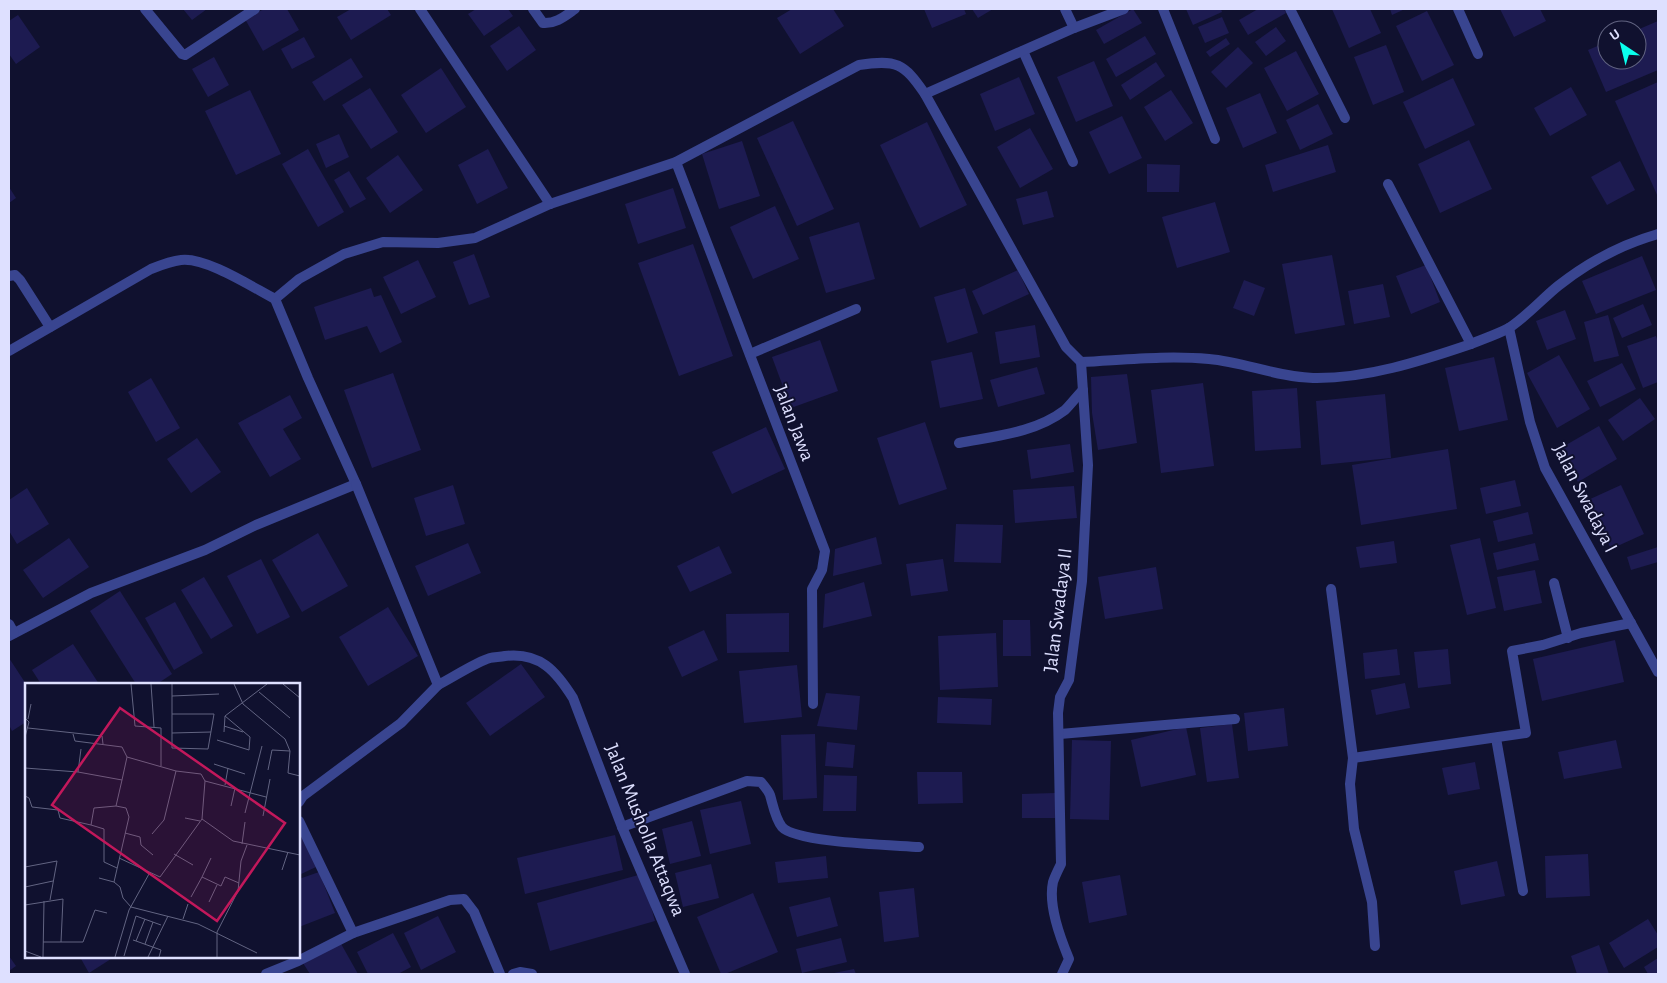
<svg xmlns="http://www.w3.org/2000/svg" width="1667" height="983" font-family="'Alegreya Sans',sans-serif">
<rect width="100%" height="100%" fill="#10112f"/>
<!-- building -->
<g fill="#1d1b51">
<path d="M183,9H207L192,20Z"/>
<path d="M264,9H287L299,30L263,51L245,19Z"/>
<path d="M351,9H387L391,15L351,40L337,17Z"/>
<path d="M476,9H508L513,16L484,36L468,14Z"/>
<path d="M792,9H833L844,26L800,54L777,18Z"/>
<path d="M924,9H964L966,14L932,28Z"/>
<path d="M972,9H993L978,18Z"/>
<path d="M1133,9L1142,23L1104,44L1096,30Z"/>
<path d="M1186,9H1221L1222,12L1193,25Z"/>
<path d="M1258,9H1284L1286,13L1248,35L1239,20Z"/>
<path d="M1332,9H1370L1381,33L1349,48Z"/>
<path d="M1390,9H1405L1392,15Z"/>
<path d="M1500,9H1540L1546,21L1514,37Z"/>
<path d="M1427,11L1454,65L1422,81L1396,26Z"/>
<path d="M18,15L40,47L16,64L9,54V21Z"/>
<path d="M1222,17L1229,33L1205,43L1198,27Z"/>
<path d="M1658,21V70L1606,92L1588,50L1607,42V60H1637V30Z"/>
<path d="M519,26L536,50L507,71L490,46Z"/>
<path d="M1276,27L1286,41L1266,56L1255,42Z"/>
<path d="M1145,36L1156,54L1116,77L1106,59Z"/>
<path d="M304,37L315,57L292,69L281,49Z"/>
<path d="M1226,38L1230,44L1210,57L1206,52Z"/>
<path d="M1386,45L1404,92L1373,105L1354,57Z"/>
<path d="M1238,47L1253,63L1226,88L1211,72Z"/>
<path d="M1296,51L1319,94L1287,111L1264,68Z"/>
<path d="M214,57L229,85L208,97L192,69Z"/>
<path d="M351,58L363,77L324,101L312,82Z"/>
<path d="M1094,61L1113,106L1076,122L1057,77Z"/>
<path d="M1156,62L1165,76L1130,100L1121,85Z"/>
<path d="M441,68L466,107L426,133L401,95Z"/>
<path d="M1019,77L1035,114L995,131L980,94Z"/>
<path d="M1453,78L1475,125L1425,149L1403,102Z"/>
<path d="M1658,82V197L1615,101Z"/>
<path d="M1571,87L1587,115L1550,136L1534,108Z"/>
<path d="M370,88L398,132L371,149L342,105Z"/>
<path d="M250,90L281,154L236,175L205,111Z"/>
<path d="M1171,90L1193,123L1165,141L1144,107Z"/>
<path d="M1260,93L1277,133L1243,148L1226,108Z"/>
<path d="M1318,104L1333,134L1300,150L1286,120Z"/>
<path d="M1122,116L1142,158L1109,174L1089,132Z"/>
<path d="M793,121L834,209L797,226L757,138Z"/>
<path d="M927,122L967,205L920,228L880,145Z"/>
<path d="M1030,128L1053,169L1020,188L997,147Z"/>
<path d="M339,134L349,157L326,168L316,144Z"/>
<path d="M1469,140L1492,189L1440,213L1418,164Z"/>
<path d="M742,141L760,196L719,209L702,154Z"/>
<path d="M1328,145L1336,172L1273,192L1265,165Z"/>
<path d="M308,149L344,212L318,227L282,164Z"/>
<path d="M488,149L508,188L477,204L458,165Z"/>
<path d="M398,155L423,190L390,213L366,178Z"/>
<path d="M1620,161L1635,190L1607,205L1591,177Z"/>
<path d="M1147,164L1180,165L1179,192H1147Z"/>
<path d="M349,171L366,199L350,208L334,180Z"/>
<path d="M9,187L16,198L9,203Z"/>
<path d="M673,188L686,228L638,244L625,204Z"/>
<path d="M1047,191L1054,217L1023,225L1016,199Z"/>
<path d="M1215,202L1230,252L1177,268L1162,217Z"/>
<path d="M775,206L799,259L753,279L730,227Z"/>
<path d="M859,222L875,279L826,293L809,237Z"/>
<path d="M693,244L733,356L679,376L638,263Z"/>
<path d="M474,254L490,297L469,305L453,262Z"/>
<path d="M1332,255L1345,325L1295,334L1282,264Z"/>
<path d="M1642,256L1656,290L1596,314L1582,281Z"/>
<path d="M418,260L436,297L401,314L383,277Z"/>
<path d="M1426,265L1440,302L1411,314L1396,276Z"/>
<path d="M1018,270L1029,294L983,315L972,291Z"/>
<path d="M1244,280L1265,288L1254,316L1233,308Z"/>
<path d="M1383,284L1390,317L1354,324L1348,291Z"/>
<path d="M371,288L374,297L381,295L402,342L380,353L367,326L325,340L314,307Z"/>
<path d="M965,288L978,333L947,343L934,297Z"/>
<path d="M1643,304L1652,325L1622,338L1613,318Z"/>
<path d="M1565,310L1576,339L1547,350L1536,321Z"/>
<path d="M1608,315L1619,356L1594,362L1584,322Z"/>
<path d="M1035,325L1040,357L1000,364L995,332Z"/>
<path d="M1656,336L1658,342V382L1643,388L1627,346Z"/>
<path d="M820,340L838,391L791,408L772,357Z"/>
<path d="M972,352L983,399L940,408L931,361Z"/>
<path d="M1559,355L1590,409L1557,428L1527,373Z"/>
<path d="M1494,357L1508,420L1459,431L1445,368Z"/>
<path d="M1622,363L1636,389L1600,407L1587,381Z"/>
<path d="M1037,367L1045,394L998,407L990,380Z"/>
<path d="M393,373L421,450L372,468L344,390Z"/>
<path d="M1127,374L1137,443L1098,450L1092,413L1091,377Z"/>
<path d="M151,378L180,428L156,442L128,392Z"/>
<path d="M1203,383L1214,466L1161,473L1151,390Z"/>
<path d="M1297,388L1301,448L1255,451L1252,391Z"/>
<path d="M1385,394L1391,458L1321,465L1316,401Z"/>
<path d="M290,395L302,418L283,429L301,459L270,477L238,423Z"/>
<path d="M1640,398L1655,419L1623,441L1608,420Z"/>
<path d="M925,422L947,489L899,505L877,438Z"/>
<path d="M1599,426L1617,459L1578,482L1559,449Z"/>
<path d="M766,427L785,469L732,494L712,452Z"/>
<path d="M197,438L221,472L191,493L167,459Z"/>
<path d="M1070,444L1074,472L1031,479L1027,450Z"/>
<path d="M1448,449L1457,509L1361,525L1352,465Z"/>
<path d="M1515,480L1521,506L1486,514L1480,488Z"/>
<path d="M453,485L465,524L426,536L414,498Z"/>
<path d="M1621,485L1644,534L1611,549L1588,500Z"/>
<path d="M1074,486L1077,518L1015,523L1013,490Z"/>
<path d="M27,488L49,524L17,544L9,531V500Z"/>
<path d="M1528,512L1533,534L1498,542L1493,521Z"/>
<path d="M956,524L1003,525L1001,563L954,562Z"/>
<path d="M318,533L348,586L302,612L272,560Z"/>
<path d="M876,537L882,564L833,576L835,549Z"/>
<path d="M69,538L89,567L43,598L23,570Z"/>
<path d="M1480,538L1496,608L1467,615L1450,545Z"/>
<path d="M1394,541L1397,563L1360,568L1356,547Z"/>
<path d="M468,543L481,573L428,596L415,566Z"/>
<path d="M1535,543L1539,560L1497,570L1493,553Z"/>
<path d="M719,546L732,573L690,592L677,566Z"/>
<path d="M1658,547V562L1631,570L1627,557Z"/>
<path d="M261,559L290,617L257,634L227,576Z"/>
<path d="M943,559L948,591L911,596L906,564Z"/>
<path d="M1156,567L1163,609L1105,619L1098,577Z"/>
<path d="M1535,570L1542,603L1504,611L1497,577Z"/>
<path d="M204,577L233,626L211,639L181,590Z"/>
<path d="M864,582L872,616L823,628L825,594Z"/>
<path d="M120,591L172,674L157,684H136L90,611Z"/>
<path d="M175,602L203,653L174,670L145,618Z"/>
<path d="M388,607L418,656L368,686L339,637Z"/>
<path d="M789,613V652L727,653L726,614Z"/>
<path d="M1003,620H1030L1031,656H1003Z"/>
<path d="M704,630L718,660L682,677L668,647Z"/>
<path d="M996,633L998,687L940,690L938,636Z"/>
<path d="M1615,640L1624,682L1542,701L1533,659Z"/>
<path d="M73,644L99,684H41L32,670Z"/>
<path d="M1397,649L1400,675L1365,679L1363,653Z"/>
<path d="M1448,649L1451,684L1418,688L1414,652Z"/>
<path d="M9,658L26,684V722L12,731L9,725Z"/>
<path d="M521,664L545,697L490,736L466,703Z"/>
<path d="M797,665L802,717L744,723L739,671Z"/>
<path d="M1405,683L1410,708L1376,715L1371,690Z"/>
<path d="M826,693L860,696L857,730L817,726Z"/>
<path d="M938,697L992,699L991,725L937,723Z"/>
<path d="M1284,708L1288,746L1248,751L1244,713Z"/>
<path d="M1232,724L1239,778L1207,782L1200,728Z"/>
<path d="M1186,727L1196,775L1141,787L1131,740Z"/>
<path d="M815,734L817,798L783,800L781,735Z"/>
<path d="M1072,740L1111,741L1109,820L1070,819Z"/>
<path d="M1616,740L1622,768L1564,779L1558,752Z"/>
<path d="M827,742L855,745L853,768L825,766Z"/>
<path d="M1475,762L1480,789L1448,795L1442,768Z"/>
<path d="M917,772H962L963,803L918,804Z"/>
<path d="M824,775L857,776L856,811H823Z"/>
<path d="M1055,793V818H1022V794Z"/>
<path d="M741,801L751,844L710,854L700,810Z"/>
<path d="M692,821L701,856L670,864L662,829Z"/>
<path d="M299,830L316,867L299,875Z"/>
<path d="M615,835L623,870L525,894L517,858Z"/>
<path d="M1588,854L1590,896L1546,898L1545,856Z"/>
<path d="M826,856L828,878L778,883L775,862Z"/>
<path d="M1497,861L1505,896L1461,905L1454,871Z"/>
<path d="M711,864L719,898L683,907L675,873Z"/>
<path d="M319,872L335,913L299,927V879Z"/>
<path d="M642,874L655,921L550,951L537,903Z"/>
<path d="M1120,875L1127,915L1089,923L1082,882Z"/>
<path d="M914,888L919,937L884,942L879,892Z"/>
<path d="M753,893L778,952L725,974H721L697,917Z"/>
<path d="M830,897L838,926L797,937L789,907Z"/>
<path d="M438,916L456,952L421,970L404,933Z"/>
<path d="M1648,919L1658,935V947L1624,968L1609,943Z"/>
<path d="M393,933L411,967L398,974H368L357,952Z"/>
<path d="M841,938L847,962L802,973L796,949Z"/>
<path d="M340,942L358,974H310L303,963Z"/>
<path d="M1599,945L1609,974H1577L1571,956Z"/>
<path d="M9,956L16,966L9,971Z"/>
<path d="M80,957H114L89,973Z"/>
<path d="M1658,958V974H1648L1644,967Z"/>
<path d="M854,969L856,974H834V973Z"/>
</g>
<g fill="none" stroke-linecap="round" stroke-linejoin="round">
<!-- street -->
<g stroke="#394590" stroke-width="10">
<path d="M145,9L182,54L185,55L255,9"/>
<path d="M420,9L550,204"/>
<path d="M533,9L543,23C556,24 565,16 575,9"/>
<path d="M1065,9L1074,28"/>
<path d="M1163,9L1215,139"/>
<path d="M1290,9L1345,118"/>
<path d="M1458,9L1478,54"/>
<path d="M1023,51L1073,162"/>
<path d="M925,94L1074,28L1124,9"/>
<path d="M676,162L825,551L822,570L812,589L813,704"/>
<path d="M1388,184L1471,344"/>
<path d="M9,276L15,275L20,280L50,327"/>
<path d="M275,299L299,279L344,254L383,242L438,243L475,238L550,204L676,162L859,65C896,59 904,63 925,94L1066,347L1081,362C1123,360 1166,355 1209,359C1244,362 1277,377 1313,378C1366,379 1421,361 1471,344C1483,339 1498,334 1509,328C1527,316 1542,299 1558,286C1587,263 1623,244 1658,234"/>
<path d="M1509,328L1530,422L1545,468L1658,672"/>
<path d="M9,351L151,269C161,265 171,261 181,260C206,257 252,287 275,299L308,378L356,484L256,525L205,550L91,593L9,636"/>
<path d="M750,354L856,309"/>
<path d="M959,443C995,436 1035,433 1065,410C1071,404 1077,396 1083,390"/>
<path d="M356,484L438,685C452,678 476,662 490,658C494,657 500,657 505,656C540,652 556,671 573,698L622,827L685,974"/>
<path d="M1554,583L1568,638"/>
<path d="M1331,589L1353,758"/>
<path d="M9,624L14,633"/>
<path d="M1060,734L1235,719"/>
<path d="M1496,738L1523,891"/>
<path d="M299,802L303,796L401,723L438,685"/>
<path d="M622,827L747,781L761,782C764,786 768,790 770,795C773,805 775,818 782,827C796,843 894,845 919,847"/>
<path d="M353,933L450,900L464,899L474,912L500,974"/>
<path d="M1375,946L1372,902L1354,829L1350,784L1353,758L1526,733L1512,651L1543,645L1581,633L1631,623"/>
<path d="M266,974L298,961L353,933L299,821"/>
<path d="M513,974L520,972L532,974"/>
<path d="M1062,974L1069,959C1060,937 1048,905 1053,882C1055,876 1058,870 1061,864L1058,713L1060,697L1069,680L1082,581L1088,465L1081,362"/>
</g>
</g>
<g text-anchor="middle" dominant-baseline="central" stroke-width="4" stroke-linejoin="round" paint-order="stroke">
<!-- street labels -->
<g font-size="20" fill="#dee0ff" stroke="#10112f">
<text transform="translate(794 423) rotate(69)">Jalan Jawa</text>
<text transform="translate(1585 498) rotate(63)">Jalan Swadaya I</text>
<text transform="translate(1058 610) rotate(-83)">Jalan Swadaya II</text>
<text transform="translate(645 830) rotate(68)">Jalan Musholla Attaqwa</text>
</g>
</g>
<!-- overview -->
<g transform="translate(25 683)">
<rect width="275" height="275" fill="#10112f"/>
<path fill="none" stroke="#626482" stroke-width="1" d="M106,1L110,43L136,45V83M126,1L129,44M147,1V65L183,66L189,31H147M209,1L218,21L260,56L265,68L263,90L275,93M258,1L275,15M234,9L265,35M147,13L194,11M0,35L4,39L0,54M3,36L6,21M199,43L218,49M3,45L77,53L78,61M199,49L200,33L242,1M147,50L186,49M192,57L224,67L225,54L200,33M189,81L220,91M0,85L53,89L97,97L102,74L97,64L50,58L48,51M243,87L247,67L265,68M53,89L56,66M180,98L241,114M200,102L203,85M0,113L4,115L7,124L33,127L35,135L66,142L69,125L91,123M206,123L210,105M220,130L237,63M238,133L245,96M160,135L175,138M177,136L208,158L275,172M66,142L79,146V179L92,185M100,150L115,154L116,162L128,172M127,151L139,137L151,88M217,161L220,139M149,171L168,182M94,175L135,194L177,136L180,98L176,91L151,88L102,74M0,184L32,178L25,217M257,187L263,169M177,194L186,175M74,195L89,199L95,204L98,215L106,224M89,199L104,134L101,125L91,123L97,97M0,204L28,198M166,214L177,194L196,203L200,194L214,200M184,219L192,202M0,222L38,216L36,259M106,224L173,241L232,270M158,236L163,221M192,249L213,208L216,178L222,162M108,257L111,258L120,236M111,258L136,267L134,274M18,259H58L70,227L82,230M120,261L128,239M0,268L16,274M99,273L111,233L136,242M18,274L19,218M90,274L104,227L124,191M123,274L143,233M192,274V249"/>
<path fill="#c2185b" fill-opacity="0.15" stroke="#c2185b" stroke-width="2.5" d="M95,25L260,140L192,238L27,122Z"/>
<rect width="275" height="275" fill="none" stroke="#dee0ff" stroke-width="2.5"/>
</g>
<!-- border -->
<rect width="1667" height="983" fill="none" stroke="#dee0ff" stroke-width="20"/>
<!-- north arrow -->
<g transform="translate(1622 45) rotate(325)"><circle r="24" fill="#10112f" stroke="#626482"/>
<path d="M0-4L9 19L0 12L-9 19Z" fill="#0affed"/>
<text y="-8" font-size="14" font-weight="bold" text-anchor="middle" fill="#dee0ff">U</text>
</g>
</svg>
